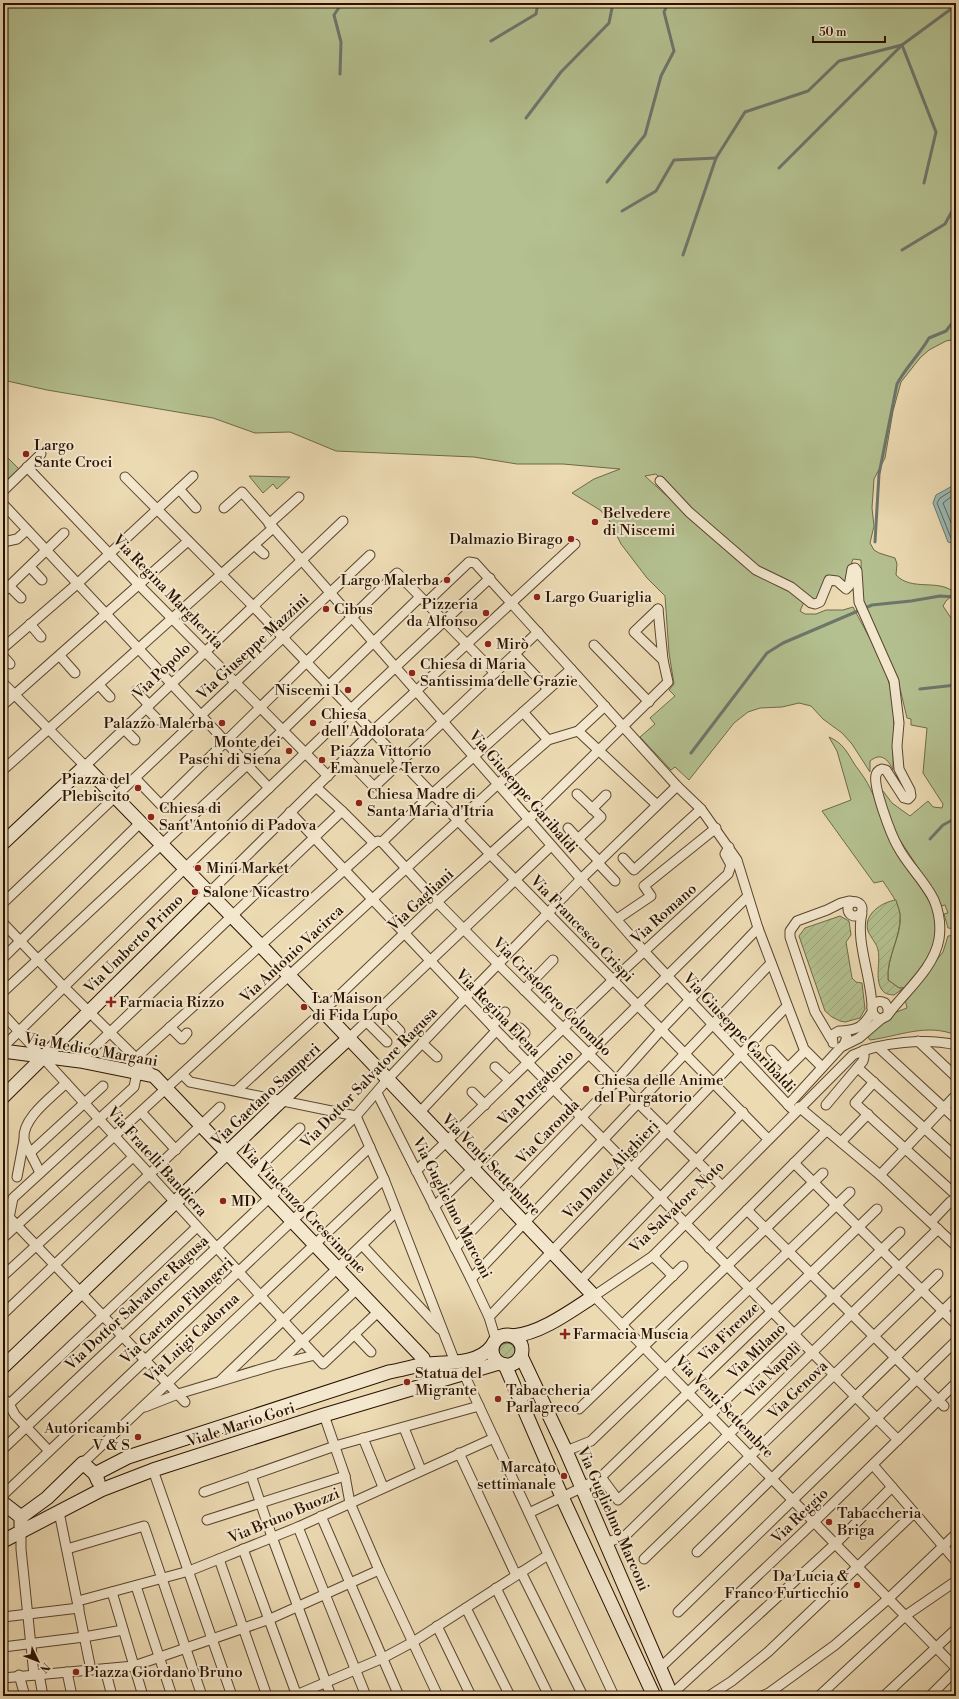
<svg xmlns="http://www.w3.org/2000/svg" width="959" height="1699" font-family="'Libre Bodoni',serif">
<defs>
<pattern id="garden-furrows" width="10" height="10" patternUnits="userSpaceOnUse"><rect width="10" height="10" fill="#b4c090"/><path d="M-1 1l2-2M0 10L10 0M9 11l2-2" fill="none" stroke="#9ba47a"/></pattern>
</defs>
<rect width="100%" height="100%" fill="#ecdab3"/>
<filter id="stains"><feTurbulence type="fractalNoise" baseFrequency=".005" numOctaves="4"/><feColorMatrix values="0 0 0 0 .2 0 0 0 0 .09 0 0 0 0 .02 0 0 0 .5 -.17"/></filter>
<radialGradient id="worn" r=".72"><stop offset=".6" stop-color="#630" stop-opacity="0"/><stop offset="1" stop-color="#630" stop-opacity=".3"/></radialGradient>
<!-- grass -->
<g fill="#b4c090" stroke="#6e6948">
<path d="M3,3H956V339L946,341L929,350L920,358L901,382L893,411L885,458L874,479L872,508L874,526L870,543L874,550L879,553L895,558L897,564L896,575C912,592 939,578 955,593L946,601L943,606L953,621L956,628V929L948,928L944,914L948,913L945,905L941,906L934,892L896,834L881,794L883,791L892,803L910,816L928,801L933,807L942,808L943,804L923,773L927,728L911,725V719L907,718L897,676L862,601L861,560L853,559L844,584L833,576L825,577L819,599L813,601L749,560L692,510L656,474L645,476L737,560L762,578L792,592L804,602L800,611L805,614H816L826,610H843L853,607C867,634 884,661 891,690C896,716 893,744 893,770C888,759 881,752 870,761V772L852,744L842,733L823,719L811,706L799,703L782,707L760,708L748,712L734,723L689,780L675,767L671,770L640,737L655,724L650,718L675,696L669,690L674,684L669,653L665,596L647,578L621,544L609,520L600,510L572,493L594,479L620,469L563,464H517L474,457L336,451L290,432L255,433L213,418L47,390L3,380Z"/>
<path d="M3,453L19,469L3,485Z"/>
<path d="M249,476L290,477L277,489L273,484L263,493Z"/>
<path d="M829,737C843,743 847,752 855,765C861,773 867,781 871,790C881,809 886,831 895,850C907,874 938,901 937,929C936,952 920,974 904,988H899L888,980C886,957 903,934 900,914C898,901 889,891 883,881L874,883L822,811L851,800L837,751Z"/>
<path d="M956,935V1035C926,1023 900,1036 870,1040L868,1037L891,1014L907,1008L905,999L943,952L948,936Z"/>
</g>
<!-- garden -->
<g fill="url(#garden-furrows)" stroke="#6e6948">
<path d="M896,900C897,905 900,911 900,915C901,938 886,957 888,980L899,988H904L894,995C891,995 887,994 885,993C873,984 881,962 878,950C877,944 871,938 868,931C863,914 882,902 896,900Z"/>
<path d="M840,916L849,921L851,935L846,942L852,978L856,982L862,983L865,1009L860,1018L845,1022L840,1021L832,1017L825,1011L799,936L805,928Z"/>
<circle cx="507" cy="1351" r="8"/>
</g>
<!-- water -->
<path fill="#9ab9b4" stroke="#6d766c" d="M956,484V544H955L948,542L933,503L936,495Z"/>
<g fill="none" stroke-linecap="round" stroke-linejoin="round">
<!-- shore -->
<g stroke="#62665a" stroke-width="1">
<path d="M956,488L940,498L937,503L951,538L956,540"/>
<path d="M956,493L943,503L956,535"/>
</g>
<!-- stream -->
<g stroke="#6d766c" stroke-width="3">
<path d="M951,3V9L956,11"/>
<path d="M491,41L536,14L538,3"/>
<path d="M340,74L341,42L334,15L342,3"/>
<path d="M526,118L561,72L609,23L613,3"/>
<path d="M779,168L902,45L951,9"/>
<path d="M607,182L645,135L661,76L674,51L664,12L668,3"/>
<path d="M622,211L656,191L674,160L716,158"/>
<path d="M902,250L945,224L956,204"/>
<path d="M683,255L716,158L745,112L808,91L839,61L902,45L936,132L924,183"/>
<path d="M875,542L879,474L897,384C906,367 920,354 929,338L946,331L956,318"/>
<path d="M920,689L956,685"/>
<path d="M691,753L767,653L783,643L872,605L911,601L940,596L956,597"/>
<path d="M930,839L943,825L956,818"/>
</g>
<!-- street casing -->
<g stroke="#5a442d" stroke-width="11">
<g id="street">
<path d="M27,467L139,585L328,776"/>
<path d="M125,477L253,606L351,709L490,578"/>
<path d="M660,481L689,512L756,570L791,587L811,603L815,604L820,602L829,580L837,581L846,589L849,586L852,569L855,568L857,571L859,602L894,681L899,723L897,746L899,769L910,790L911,796L908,799L904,798L886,770L882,769C879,770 877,771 876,775C873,787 891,835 898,847C908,866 925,881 934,900C939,912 941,926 939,939C934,969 904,992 887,1016L881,1019L859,1038L841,1047L788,1105"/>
<path d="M179,489L196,508"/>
<path d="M3,491L41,454"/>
<path d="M3,504L269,788L184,869L3,1047"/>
<path d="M224,508L242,492L644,951L791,1108"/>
<path d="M269,524L299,497"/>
<path d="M3,542L17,539L27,530"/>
<path d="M254,545L264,554"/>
<path d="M30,567L42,580"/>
<path d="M9,586L21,598"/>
<path d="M3,592L64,533"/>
<path d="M426,603L469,562L475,563L677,786L701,809L737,860L758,928L804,1049L822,1067"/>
<path d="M658,609L634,632L663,660"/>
<path d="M30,624L41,637"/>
<path d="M594,645L649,702"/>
<path d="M3,648L77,584L193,476"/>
<path d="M515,654L548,689"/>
<path d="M3,656L10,664"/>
<path d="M60,656L75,673"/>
<path d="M3,683L85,766L343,521"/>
<path d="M99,685L110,697"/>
<path d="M136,691L149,705"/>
<path d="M3,705L188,541"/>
<path d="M146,708L158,720"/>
<path d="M523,712L548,740"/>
<path d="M124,729L135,740"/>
<path d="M578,731L657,805"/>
<path d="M346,758L374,787L538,632"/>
<path d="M3,770L273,528"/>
<path d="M135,778L161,805L397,573L495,673"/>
<path d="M316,787L342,811L374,843"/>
<path d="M269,788L351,709L490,854L768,1139"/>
<path d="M577,794L601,817L578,839L599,861"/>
<path d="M592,809L606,795"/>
<path d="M290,812L492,1026L898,1440"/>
<path d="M568,828L578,839"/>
<path d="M382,842L437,902L499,965L722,1186"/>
<path d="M382,842L432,794L571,669"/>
<path d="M623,858L634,870L701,809"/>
<path d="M598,863L615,881"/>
<path d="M209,893L376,728L575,544"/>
<circle cx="855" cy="909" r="7"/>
<path d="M3,903L370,555"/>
<path d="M862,913C855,942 872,978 872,1008"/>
<path d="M617,919L651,896L644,886L716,828"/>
<path d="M3,923L64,987L154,1076"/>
<path d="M3,958L140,823"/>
<path d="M524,990L553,960"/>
<path d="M3,992L247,765L420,597"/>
<path d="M380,1010L400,1031"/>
<path d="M545,1010L552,1002"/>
<path d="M3,1014L323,1364L379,1311"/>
<path d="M881,1019L877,1018L873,1014L872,1008C874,1002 879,1000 885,1003L888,1008V1014"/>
<path d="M367,1022L387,1042"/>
<path d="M492,1026L505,1012"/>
<path d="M170,1027L182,1039L187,1033"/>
<path d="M841,1031C858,1030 863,1027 872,1012"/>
<path d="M348,1039L551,846"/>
<path d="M831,1039L815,1012L790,937V931L797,921L827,910L841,903L849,901L856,902"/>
<path d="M918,1041L956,1077"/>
<path d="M422,1043L437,1057"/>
<path d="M833,1043L832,1035L839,1031L844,1033L847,1037L844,1045"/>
<path d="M956,1045C927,1038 880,1042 853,1055L653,1256L594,1296L956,1668"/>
<path d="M512,1047L525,1033L520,1028"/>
<path d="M878,1047L956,1119"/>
<path d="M771,1050L788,1068"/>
<path d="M136,1058L374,843L378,841L382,842"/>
<path d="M80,1061L342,811"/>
<path d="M495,1067L509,1080"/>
<path d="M858,1068L956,1157"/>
<path d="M182,1074L190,1082L356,1116L384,1179L455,1362"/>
<path d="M781,1075L805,1051"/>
<path d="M874,1082L855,1103L956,1195"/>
<path d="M236,1091L322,1012L437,902L528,820L668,682L663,660L658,609"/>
<path d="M472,1092L485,1105"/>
<path d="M377,1093L471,1279L489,1317L496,1340"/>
<path d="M826,1105L863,1061L864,1057V1050"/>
<path d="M799,1107L880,1175L956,1246"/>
<path d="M141,1112L176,1150"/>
<path d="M419,1113L496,1031"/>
<path d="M841,1142L868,1114"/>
<path d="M31,1152L103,1086"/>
<path d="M794,1163L956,1324"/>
<path d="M416,1171L613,980L728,874L731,865L725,854L729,847"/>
<path d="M40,1173C38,1167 24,1143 24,1139C22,1118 52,1097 66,1083"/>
<path d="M880,1175L956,1095"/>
<path d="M250,1176L300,1128"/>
<path d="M17,1177L24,1140"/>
<path d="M434,1207L747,897"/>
<path d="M747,1210L944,1406"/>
<path d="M9,1217L185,1402"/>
<path d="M931,1222L950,1202L956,1198"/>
<path d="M8,1223L13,1198L134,1087L138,1068"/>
<path d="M3,1238L498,784L548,740L578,731L605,706"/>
<path d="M362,1245L440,1329"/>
<path d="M455,1248L605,1093L661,1030L758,928"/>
<path d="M709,1248L827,1130"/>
<path d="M653,1256L673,1276"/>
<path d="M3,1276L133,1157"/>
<path d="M471,1279L771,963"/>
<path d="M580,1281L743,1112"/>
<path d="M3,1314L220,1107"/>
<path d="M489,1317L787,1006"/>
<path d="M622,1325L683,1266"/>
<path d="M354,1334L371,1352"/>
<path d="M279,1364L315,1355"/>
<path d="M464,1374L614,1696"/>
<path d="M221,1380L396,1212"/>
<path d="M3,1398L9,1404L15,1415L49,1451"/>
<path d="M518,1399L537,1391"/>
<path d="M145,1407L178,1394L278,1364L357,1289"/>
<path d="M579,1409L823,1173"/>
<path d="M3,1410L197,1227"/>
<path d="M324,1415L345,1476L350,1503L379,1570L438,1696"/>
<path d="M404,1428L421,1470"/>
<path d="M363,1438L383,1487"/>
<path d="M3,1449L356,1116L387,1080L465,998L581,879L677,786"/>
<path d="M566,1451L591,1441L850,1192"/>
<path d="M459,1453L516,1575"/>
<path d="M83,1463L384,1179"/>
<path d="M873,1465L956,1561"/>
<path d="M153,1470L232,1696"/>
<path d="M251,1475L272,1537L331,1696"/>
<path d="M601,1477L618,1500L710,1415L900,1232"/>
<path d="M204,1492L335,1446L479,1406"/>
<path d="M3,1495L370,1147"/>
<path d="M59,1512L91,1670"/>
<path d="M529,1513L581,1488L601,1477L877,1209"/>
<path d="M321,1516L399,1696"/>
<path d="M207,1520L345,1476"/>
<path d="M298,1527L366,1696"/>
<path d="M21,1531V1549L34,1675"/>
<path d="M606,1543L626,1535L938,1229"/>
<path d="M67,1549L144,1526L202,1696"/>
<path d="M243,1549L297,1696"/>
<path d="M697,1552L956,1298"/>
<path d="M219,1559L267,1696"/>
<path d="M644,1559L938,1274"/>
<path d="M521,1572L583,1696"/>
<path d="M136,1586L172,1696"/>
<path d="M496,1588L549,1696"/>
<path d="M112,1592L143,1696"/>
<path d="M78,1601L189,1571L219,1559L298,1527L494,1438"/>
<path d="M466,1608L510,1696"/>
<path d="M678,1612L956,1341"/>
<path d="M3,1617L79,1608"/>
<path d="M437,1626L471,1696"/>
<path d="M3,1647L84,1637L123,1630"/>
<path d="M661,1667L814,1522L956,1383"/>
<path d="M105,1669L112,1696"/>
<path d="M67,1672L72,1696"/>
<path d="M39,1674L43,1696"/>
<path d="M19,1675L25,1696"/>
<path d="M3,1678L134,1666L270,1619L379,1570"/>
<path d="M672,1694L835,1544L892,1487"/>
<path d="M294,1696L383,1658L413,1642L548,1555"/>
<path d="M709,1696L732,1681L768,1652L914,1513"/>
<path d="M762,1696L769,1693L835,1645L888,1599L956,1534"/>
<path d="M819,1696L905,1616L956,1581"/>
<path d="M884,1696L956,1629"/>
<path d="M930,1696L956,1670"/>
</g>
</g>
<!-- secondary casing -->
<g stroke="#291200" stroke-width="15">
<g id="secondary">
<path d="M3,843L85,766L260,945L594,1296C571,1311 540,1334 512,1336"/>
<path d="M3,1051L80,1061L154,1076L423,1358L426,1369L431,1375H457"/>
<path d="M3,1097L209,893"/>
<circle cx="507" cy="1350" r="15"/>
<path d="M521,1356L566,1451L672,1696"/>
<path d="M505,1365L562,1497L654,1696"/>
<path d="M3,1367L282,1100L348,1039"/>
<path d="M95,1474L128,1457L389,1372C401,1370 414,1366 426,1364C447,1362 478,1365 492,1346"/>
<path d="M3,1503L21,1517V1526"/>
<path d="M21,1517L47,1498L83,1463L95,1474L98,1481"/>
<path d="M3,1541L101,1490L153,1470L324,1415L499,1363"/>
</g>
</g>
<!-- street -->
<use href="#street" stroke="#f3e7ce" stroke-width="9"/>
<!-- secondary -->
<use href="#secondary" stroke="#f3e7ce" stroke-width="13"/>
</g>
<!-- markers -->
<g fill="#8f2418" stroke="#f3e7ce" stroke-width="1.5">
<circle cx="26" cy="454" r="4"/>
<circle cx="595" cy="522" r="4"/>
<circle cx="571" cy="539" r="4"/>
<circle cx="447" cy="580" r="4"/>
<circle cx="537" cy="597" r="4"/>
<circle cx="326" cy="609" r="4"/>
<circle cx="486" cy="613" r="4"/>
<circle cx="488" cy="644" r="4"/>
<circle cx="412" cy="673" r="4"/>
<circle cx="348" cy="690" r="4"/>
<circle cx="222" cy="723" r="4"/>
<circle cx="313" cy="723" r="4"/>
<circle cx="289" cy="751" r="4"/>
<circle cx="322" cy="760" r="4"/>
<circle cx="138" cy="788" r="4"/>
<circle cx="359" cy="803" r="4"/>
<circle cx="151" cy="817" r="4"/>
<circle cx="198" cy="868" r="4"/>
<circle cx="195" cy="892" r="4"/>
<path d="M109 996h4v4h4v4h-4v4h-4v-4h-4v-4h4z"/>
<circle cx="304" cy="1007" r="4"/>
<circle cx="586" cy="1089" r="4"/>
<circle cx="223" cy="1201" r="4"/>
<path d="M563 1328h4v4h4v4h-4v4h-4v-4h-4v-4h4z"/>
<circle cx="407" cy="1382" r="4"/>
<circle cx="498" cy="1399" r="4"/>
<circle cx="138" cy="1437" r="4"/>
<circle cx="564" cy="1476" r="4"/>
<circle cx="829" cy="1522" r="4"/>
<circle cx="857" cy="1585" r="4"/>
<circle cx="76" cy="1672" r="4"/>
</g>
<g text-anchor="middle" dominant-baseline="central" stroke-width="4" stroke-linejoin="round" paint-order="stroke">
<!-- poi labels -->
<g font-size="15" fill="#291200" stroke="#f3e7ce" text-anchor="start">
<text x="34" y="445">Largo<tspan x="34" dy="17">Sante Croci</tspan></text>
<text x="603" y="513">Belvedere<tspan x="603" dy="17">di Niscemi</tspan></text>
<text x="563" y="539" text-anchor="end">Dalmazio Birago</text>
<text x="439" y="580" text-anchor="end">Largo Malerba</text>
<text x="545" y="597">Largo Guariglia</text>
<text x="478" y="604" text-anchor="end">Pizzeria<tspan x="478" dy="17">da Alfonso</tspan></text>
<text x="334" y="609">Cibus</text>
<text x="496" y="644">Mirò</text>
<text x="420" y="664">Chiesa di Maria<tspan x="420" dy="17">Santissima delle Grazie</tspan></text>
<text x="340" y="690" text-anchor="end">Niscemi 1</text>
<text x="321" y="714">Chiesa<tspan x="321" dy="17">dell'Addolorata</tspan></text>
<text x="214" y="723" text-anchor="end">Palazzo Malerba</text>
<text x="281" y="742" text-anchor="end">Monte dei<tspan x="281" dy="17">Paschi di Siena</tspan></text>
<text x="330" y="751">Piazza Vittorio<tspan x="330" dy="17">Emanuele Terzo</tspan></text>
<text x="130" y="779" text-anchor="end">Piazza del<tspan x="130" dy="17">Plebiscito</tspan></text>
<text x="367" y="794">Chiesa Madre di<tspan x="367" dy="17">Santa Maria d'Itria</tspan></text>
<text x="159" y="808">Chiesa di<tspan x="159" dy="17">Sant'Antonio di Padova</tspan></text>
<text x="206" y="868">Mini Market</text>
<text x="203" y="892">Salone Nicastro</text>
<text x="312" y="998">La Maison<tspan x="312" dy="17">di Fida Lupo</tspan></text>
<text x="119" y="1002">Farmacia Rizzo</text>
<text x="594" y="1080">Chiesa delle Anime<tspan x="594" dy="17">del Purgatorio</tspan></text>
<text x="231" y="1201">MD</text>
<text x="573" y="1334">Farmacia Muscia</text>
<text x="415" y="1373">Statua del<tspan x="415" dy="17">Migrante</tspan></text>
<text x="506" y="1390">Tabaccheria<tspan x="506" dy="17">Parlagreco</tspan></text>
<text x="130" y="1428" text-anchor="end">Autoricambi<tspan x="130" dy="17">V &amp; S</tspan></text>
<text x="556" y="1467" text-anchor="end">Marcato<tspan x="556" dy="17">settimanale</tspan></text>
<text x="837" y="1513">Tabaccheria<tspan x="837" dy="17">Briga</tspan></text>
<text x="849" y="1576" text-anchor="end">Da Lucia &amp;<tspan x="849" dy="17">Franco Furticchio</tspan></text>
<text x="84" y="1672">Piazza Giordano Bruno</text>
</g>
<!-- street labels -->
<g font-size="15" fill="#291200" stroke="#f3e7ce">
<text transform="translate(168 592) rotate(46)">Via Regina Margherita</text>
<text transform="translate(253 647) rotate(-43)">Via Giuseppe Mazzini</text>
<text transform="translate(162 671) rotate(-44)">Via Popolo</text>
<text transform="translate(523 792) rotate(49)">Via Giuseppe Garibaldi</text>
<text transform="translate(421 900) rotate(-43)">Via Gagliani</text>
<text transform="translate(664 914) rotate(-42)">Via Romano</text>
<text transform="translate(582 929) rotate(46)">Via Francesco Crispi</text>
<text transform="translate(134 944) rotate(-45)">Via Umberto Primo</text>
<text transform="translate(292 954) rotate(-43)">Via Antonio Vacirca</text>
<text transform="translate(552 997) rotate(45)">Via Cristoforo Colombo</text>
<text transform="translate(498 1013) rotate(46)">Via Regina Elena</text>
<text transform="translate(739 1033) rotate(47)">Via Giuseppe Garibaldi</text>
<text transform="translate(91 1050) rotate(10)">Via Medico Margani</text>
<text transform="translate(369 1078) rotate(-46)">Via Dottor Salvatore Ragusa</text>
<text transform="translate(536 1088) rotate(-45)">Via Purgatorio</text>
<text transform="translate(266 1095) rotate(-43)">Via Gaetano Samperi</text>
<text transform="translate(548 1132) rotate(-46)">Via Caronda</text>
<text transform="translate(157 1162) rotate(48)">Via Fratelli Bandiera</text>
<text transform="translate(491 1165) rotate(46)">Via Venti Settembre</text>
<text transform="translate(611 1170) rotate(-46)">Via Dante Alighieri</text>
<text transform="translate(677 1207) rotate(-44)">Via Salvatore Noto</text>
<text transform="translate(452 1208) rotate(63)">Via Guglielmo Marconi</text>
<text transform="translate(303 1209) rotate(46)">Via Vincenzo Crescimone</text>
<text transform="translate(137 1303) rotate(-43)">Via Dottor Salvatore Ragusa</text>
<text transform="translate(177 1311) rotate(-43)">Via Gaetano Filangeri</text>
<text transform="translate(729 1332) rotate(-44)">Via Firenze</text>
<text transform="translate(192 1338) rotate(-43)">Via Luigi Cadorna</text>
<text transform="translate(757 1351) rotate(-44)">Via Milano</text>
<text transform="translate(773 1371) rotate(-45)">Via Napoli</text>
<text transform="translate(798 1390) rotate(-44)">Via Genova</text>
<text transform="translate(724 1407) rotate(46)">Via Venti Settembre</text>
<text transform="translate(241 1425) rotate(-18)">Viale Mario Gori</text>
<text transform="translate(284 1516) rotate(-23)">Via Bruno Buozzi</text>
<text transform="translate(800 1516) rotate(-44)">Via Reggio</text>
<text transform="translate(613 1519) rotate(66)">Via Guglielmo Marconi</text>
</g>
</g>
<!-- margin -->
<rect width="959" height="1699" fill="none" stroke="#ecdab3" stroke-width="16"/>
<rect x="4" y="4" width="951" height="1691" fill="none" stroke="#291200" stroke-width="2"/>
<rect x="8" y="8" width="943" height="1683" fill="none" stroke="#291200"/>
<!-- north arrow -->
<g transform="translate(38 1661) rotate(133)" stroke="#f3e7ce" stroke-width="3" paint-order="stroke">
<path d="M0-3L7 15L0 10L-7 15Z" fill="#291200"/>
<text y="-6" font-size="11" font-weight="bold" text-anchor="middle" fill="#291200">N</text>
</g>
<!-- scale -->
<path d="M813 36v6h72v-6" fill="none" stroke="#291200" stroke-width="2"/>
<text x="819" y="36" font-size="12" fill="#291200" stroke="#f3e7ce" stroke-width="3" paint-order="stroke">50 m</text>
<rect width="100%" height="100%" filter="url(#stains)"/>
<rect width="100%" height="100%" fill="url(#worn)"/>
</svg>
